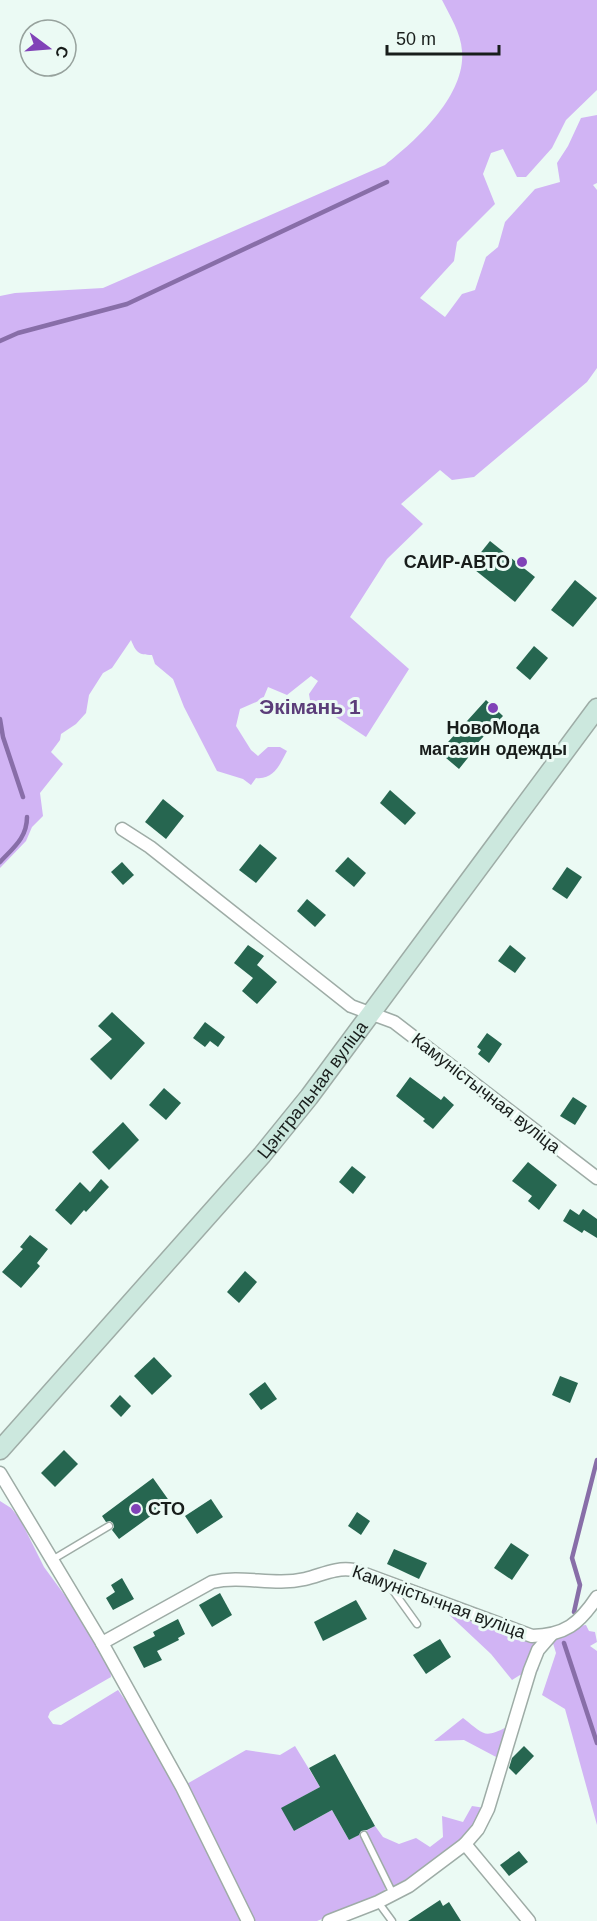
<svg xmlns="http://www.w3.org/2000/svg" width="597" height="1921" font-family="Arial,sans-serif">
<rect width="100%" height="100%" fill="#ebfaf4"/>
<!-- green -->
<g fill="#d1b4f4">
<path d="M442,0H597V90L566,120L552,148L526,177H517L503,149L491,153L483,174L495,204L457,242L454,261L420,298L445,317L462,294L475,290L486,257L498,247L505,222L535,189L560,182L557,163L568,146L581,118L597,115V183L593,185L597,190V368L587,382L474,477L452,480L440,470L401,504L423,524L387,559L350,617L409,669L366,737L310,700L309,694L318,681L311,676L287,695L268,687L263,699L240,709L236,726L251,750L258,756L268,747H280L287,751C280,764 274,780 256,778L251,785L243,779L217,771L184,707L173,679L155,664L152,655C138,655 136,652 131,640L112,668L103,673L89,695L86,713L76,724L61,734L60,740L51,752L63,764L40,793L43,816L32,827L26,841L0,868V296L15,293L103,288L385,165C417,140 466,95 462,51C461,33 450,16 442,0Z"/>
<path d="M0,1501L11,1508L20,1519L44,1567L74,1608L110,1668L111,1677L50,1712L48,1717L53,1724L61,1725L118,1690C169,1760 204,1843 243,1921H0Z"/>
<path d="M444,1610H449L512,1634L586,1625L589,1631L595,1632L597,1642L590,1646L597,1651V1825L565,1709L542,1695L556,1653L552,1640L543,1649L538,1671L531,1672L526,1676L520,1675L512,1680L491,1654Z"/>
<path d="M463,1718C484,1734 483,1739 507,1727L498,1758L464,1740L434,1741Z"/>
<path d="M295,1746L320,1787L282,1808L294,1831L332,1810L349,1840L360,1834L386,1886L384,1892L377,1897L317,1921H253L185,1785L246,1750L280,1755Z"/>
<path d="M472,1806L485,1808C481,1815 478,1823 474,1829C455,1853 424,1873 397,1887L393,1885L366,1831L375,1826L383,1837L399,1844L416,1838L430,1847L443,1837L442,1816L463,1822Z"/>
</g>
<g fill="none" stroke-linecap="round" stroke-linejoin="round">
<!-- stream -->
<g stroke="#886ea8" stroke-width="4.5">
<path d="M0,341L18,333L127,304L387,182"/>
<path d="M0,719L3,737L23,797"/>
<path d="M0,862C13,848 27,838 27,817"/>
<path d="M574,1612L580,1585L572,1558L597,1460"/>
<path d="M564,1643L597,1743"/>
</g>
</g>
<!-- building -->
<g fill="#266650">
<path d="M490,541L535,577L515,602L470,566Z"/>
<path d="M575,580L597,598L573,627L551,610Z"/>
<path d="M534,646L548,658L530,680L516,668Z"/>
<path d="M486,700L503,716L469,752L471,754L459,769L439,752Z"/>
<path d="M390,790L416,813L405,825L380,803Z"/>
<path d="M163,799L184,816L166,839L145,822Z"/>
<path d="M260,844L277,858L256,883L239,870Z"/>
<path d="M348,857L366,873L354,887L335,871Z"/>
<path d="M122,862L134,875L123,885L111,872Z"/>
<path d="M567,867L582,877L567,899L552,889Z"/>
<path d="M307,899L326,915L315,927L297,911Z"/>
<path d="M248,945L264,956L257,965L277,982L257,1004L242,991L253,978L234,963Z"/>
<path d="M510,945L526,958L515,973L498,961Z"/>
<path d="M112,1012L145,1043L111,1080L90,1059L112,1039L98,1026Z"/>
<path d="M205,1022L225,1037L218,1047L210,1041L205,1047L193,1038Z"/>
<path d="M487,1033L502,1044L489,1063L478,1054L481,1050L477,1047Z"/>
<path d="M410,1077L441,1100L444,1096L454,1105L433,1129L423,1121L425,1119L396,1096Z"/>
<path d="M164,1088L181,1103L166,1120L149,1105Z"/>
<path d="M573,1097L587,1106L575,1125L560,1116Z"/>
<path d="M123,1122L139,1140L109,1170L92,1152Z"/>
<path d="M528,1162L557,1185L539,1210L528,1201L532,1196L512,1181Z"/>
<path d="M352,1166L366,1177L353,1194L339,1182Z"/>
<path d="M101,1179L109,1187L86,1212L84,1210L71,1225L55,1210L80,1182L90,1192Z"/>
<path d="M570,1209L579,1215L583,1209L597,1219V1238L584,1230L582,1233L563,1221Z"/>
<path d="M30,1235L48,1249L37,1263L40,1266L21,1288L2,1272L23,1249L20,1247Z"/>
<path d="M245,1271L257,1282L239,1303L227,1292Z"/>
<path d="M154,1357L172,1376L152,1395L134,1376Z"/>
<path d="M560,1376L578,1383L570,1403L552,1395Z"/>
<path d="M265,1382L277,1399L261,1410L249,1394Z"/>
<path d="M120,1395L131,1406L121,1417L110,1406Z"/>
<path d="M64,1450L78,1464L55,1487L41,1473Z"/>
<path d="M153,1478L170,1502L119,1539L112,1530L114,1527L113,1523L110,1521L106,1522L102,1516Z"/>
<path d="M211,1499L223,1517L197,1534L185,1516Z"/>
<path d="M357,1512L370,1521L361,1535L348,1526Z"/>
<path d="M511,1543L529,1555L512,1580L494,1568Z"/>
<path d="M394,1549L427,1563L419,1579L387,1564Z"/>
<path d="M122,1578L134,1599L113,1610L106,1598L115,1592L111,1585Z"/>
<path d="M220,1593L232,1615L212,1627L199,1605Z"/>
<path d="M356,1600L367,1619L323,1641L314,1622Z"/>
<path d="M178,1619L185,1634L178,1638L179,1640L157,1651L162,1660L144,1668L133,1647L155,1636L153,1632Z"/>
<path d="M440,1639L451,1657L426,1674L413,1655Z"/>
<path d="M524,1746L534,1756L516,1775L509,1768L512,1758Z"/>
<path d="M335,1754L375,1826L367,1830L361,1831L359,1835L349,1840L332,1810L294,1831L281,1808L320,1787L309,1768Z"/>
<path d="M519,1851L528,1862L509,1876L500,1865Z"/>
<path d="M440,1900L443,1906L449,1902L461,1921H408Z"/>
</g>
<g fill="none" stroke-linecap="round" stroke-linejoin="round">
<!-- lane casing -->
<g stroke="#9eaca6" stroke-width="9">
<g id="lane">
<path d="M52,1560L109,1526"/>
<path d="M389,1585L417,1624"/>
<path d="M364,1835L393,1894"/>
<path d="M378,1902L392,1921"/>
</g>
</g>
<!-- street casing -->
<g stroke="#9eaca6" stroke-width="15">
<g id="street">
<path d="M122,829L150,847L351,1006L394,1022L597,1178"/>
<path d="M0,1473L102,1643L182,1787L248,1921"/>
<path d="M102,1643L212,1582C243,1575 273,1586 305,1579C322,1575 335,1567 354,1570L532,1636C565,1635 579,1624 597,1597"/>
<path d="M465,1844L478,1829L488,1809L530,1670L538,1650L551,1635"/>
<path d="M329,1921L378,1902L409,1886L465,1844L529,1921"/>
</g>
</g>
<!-- secondary casing -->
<g stroke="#9eaca6" stroke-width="21">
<g id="secondary">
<path id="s1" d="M0,1450L262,1155L309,1097L597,708"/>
</g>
</g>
<!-- lane -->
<use href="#lane" stroke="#fff" stroke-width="6"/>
<!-- street -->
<use href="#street" stroke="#fff" stroke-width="12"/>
<!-- secondary -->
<use href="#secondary" stroke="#cce8de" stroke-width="18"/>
</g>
<!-- markers -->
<g fill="#8042b7" stroke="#ebfaf4" stroke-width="2">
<circle cx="522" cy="562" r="6"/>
<circle cx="493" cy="708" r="6"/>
<circle cx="136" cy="1509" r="6"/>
</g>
<g text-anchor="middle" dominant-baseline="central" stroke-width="6" stroke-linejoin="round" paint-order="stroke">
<!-- poi labels -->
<g font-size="18" font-weight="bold" fill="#181d1b" stroke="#ebfaf4" text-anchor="end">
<text x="510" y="562">САИР-АВТО</text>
<text x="493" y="728" text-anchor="middle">НовоМода<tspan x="493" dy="21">магазин одежды</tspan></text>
<text x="148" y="1509" text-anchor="start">СТО</text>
</g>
<!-- street labels -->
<g font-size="18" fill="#181d1b" stroke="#ebfaf4">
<text stroke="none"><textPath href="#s1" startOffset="477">Цэнтральная вуліца</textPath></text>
<text transform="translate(486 1093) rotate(38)">Камуністычная вуліца</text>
<text transform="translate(439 1602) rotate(20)">Камуністычная вуліца</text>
</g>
<!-- quarter labels -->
<g font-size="21" font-weight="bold" fill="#5b3d79" stroke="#ebfaf4">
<text x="310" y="706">Экімань 1</text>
</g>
</g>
<!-- north arrow -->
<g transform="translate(48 48) rotate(106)"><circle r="28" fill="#ebfaf4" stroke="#97a29d" stroke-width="1.5"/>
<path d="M0-4.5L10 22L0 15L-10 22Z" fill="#8042b7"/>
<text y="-9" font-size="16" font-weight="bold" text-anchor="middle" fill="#181d1b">С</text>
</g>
<!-- scale -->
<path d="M387 45v9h112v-9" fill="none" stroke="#181d1b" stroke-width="3"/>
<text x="396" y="45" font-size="18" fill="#181d1b" stroke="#ebfaf4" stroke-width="4.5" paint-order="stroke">50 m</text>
</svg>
